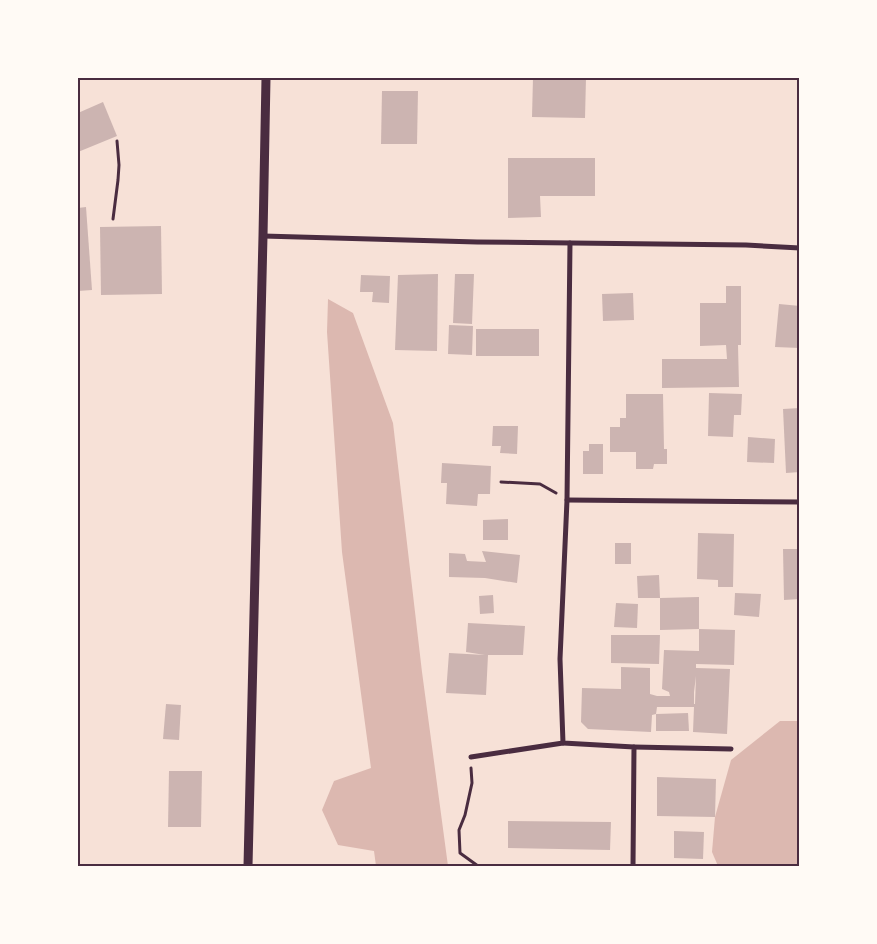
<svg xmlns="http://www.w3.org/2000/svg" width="877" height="944" font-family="Karla,sans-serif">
<rect width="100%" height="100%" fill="#f7e1d7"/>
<!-- water -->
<g fill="#dcb8b0">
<path d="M328,299L353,313L393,423L422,672L448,866H376L374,851L338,845L322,810L334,781L371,768L342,552L327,332Z"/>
<path d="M780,721H799V866H718L712,852L715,817L731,760Z"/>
</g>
<!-- building -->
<g fill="#ccb4b1" fill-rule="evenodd">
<rect x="392" y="78" width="21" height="2"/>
<path d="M533,78H586L585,118L532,117Z"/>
<path d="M382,91H418L417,144H381Z"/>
<path d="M103,102L117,136L78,152V113Z"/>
<path d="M508,158H595V196H540L541,217L508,218Z"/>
<path d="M86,207L92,290L78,291V208Z"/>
<path d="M161,226L162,294L101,295L100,227Z"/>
<path d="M438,274L437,351L395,350L398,275Z"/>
<path d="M455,274H474L472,324L453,323Z"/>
<path d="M361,275L390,276L389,303L372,302L373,292H360Z"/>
<path d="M726,286H741V345H738L739,387L662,388V359H727L726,345L700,346V303H726Z"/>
<path d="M633,293L634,320L603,321L602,294Z"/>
<path d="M779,304L800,306V348L775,347Z"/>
<path d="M449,325L473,326L472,355L448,354Z"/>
<rect x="476" y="329" width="63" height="27"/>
<path d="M709,393L742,394L741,415H734L733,437L708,436Z"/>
<path d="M626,394H663L664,449H667V464H654L653,469H636V452H610V427H620V418H626Z"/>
<path d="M800,408V472L786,473L783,409Z"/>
<path d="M493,426H518L517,454L500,453L501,446H492Z"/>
<path d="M748,437L775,439L774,463L747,462Z"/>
<path d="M589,444H603V474H583V451H589Z"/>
<path d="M442,463L491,466L490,494H478L477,506L446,504L447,483H441Z"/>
<path d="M508,519V540H483V520Z"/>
<path d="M698,533L734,534L733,587H718V580L697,579Z"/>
<rect x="615" y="543" width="16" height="21"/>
<path d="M783,549H800V599L784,600Z"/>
<path d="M482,551L520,555L517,583L485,578L449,577V553L465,554L467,561L486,562Z"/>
<path d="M659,575L660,598L699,597V629L660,630V598H638L637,576Z"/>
<path d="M735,593L761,594L759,617L734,615Z"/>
<path d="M493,595L494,613L480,614L479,596Z"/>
<path d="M616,603L638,604L637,628L614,627Z"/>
<path d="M468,623L525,626L523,655H488L486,695L446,693L449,653L485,655L466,652Z"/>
<path d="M699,629L735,630L734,665L696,664V668L730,669L727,734L693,732L694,707H657L656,714L652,715L651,732L588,729L581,722L582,688L621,689V667L650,668V694L657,696H670L669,692L662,689L664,650L699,651ZM696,676L695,704H694V692Z"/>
<path d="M611,635H660L659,664L611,663Z"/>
<path d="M166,704L181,705L179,740L163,739Z"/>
<path d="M688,713L689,731H656V714Z"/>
<path d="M169,771H202L201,827H168Z"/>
<path d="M657,777L716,779L715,817L657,816Z"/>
<path d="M508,821L611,822L610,850L508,848Z"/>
<path d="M674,831L704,832L703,859L674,858Z"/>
</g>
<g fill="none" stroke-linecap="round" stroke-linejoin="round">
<!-- path -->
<g stroke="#4a2c40" stroke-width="3">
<path d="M113,219L118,180L119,165L117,141"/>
<path d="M501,482L540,484L556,493"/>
<path d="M471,768L472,783L465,815L459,830L460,853L478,866"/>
</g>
<!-- minor -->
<g stroke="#4a2c40" stroke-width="5">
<path d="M263,236L477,242L746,245L800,248"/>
<path d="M570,243L567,500L560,659L563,743L634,747L633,866"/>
<path d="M567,500L800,502"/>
<path d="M634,747L731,749"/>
<path d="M471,757L563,743"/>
</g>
<!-- tertiary -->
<path stroke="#4a2c40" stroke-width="9" d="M248,866L263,236L266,78"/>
</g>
<!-- border -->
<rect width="877" height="944" fill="none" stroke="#fffaf5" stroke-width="158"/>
<rect x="79" y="79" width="719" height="786" fill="none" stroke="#4a2c40" stroke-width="2"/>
</svg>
